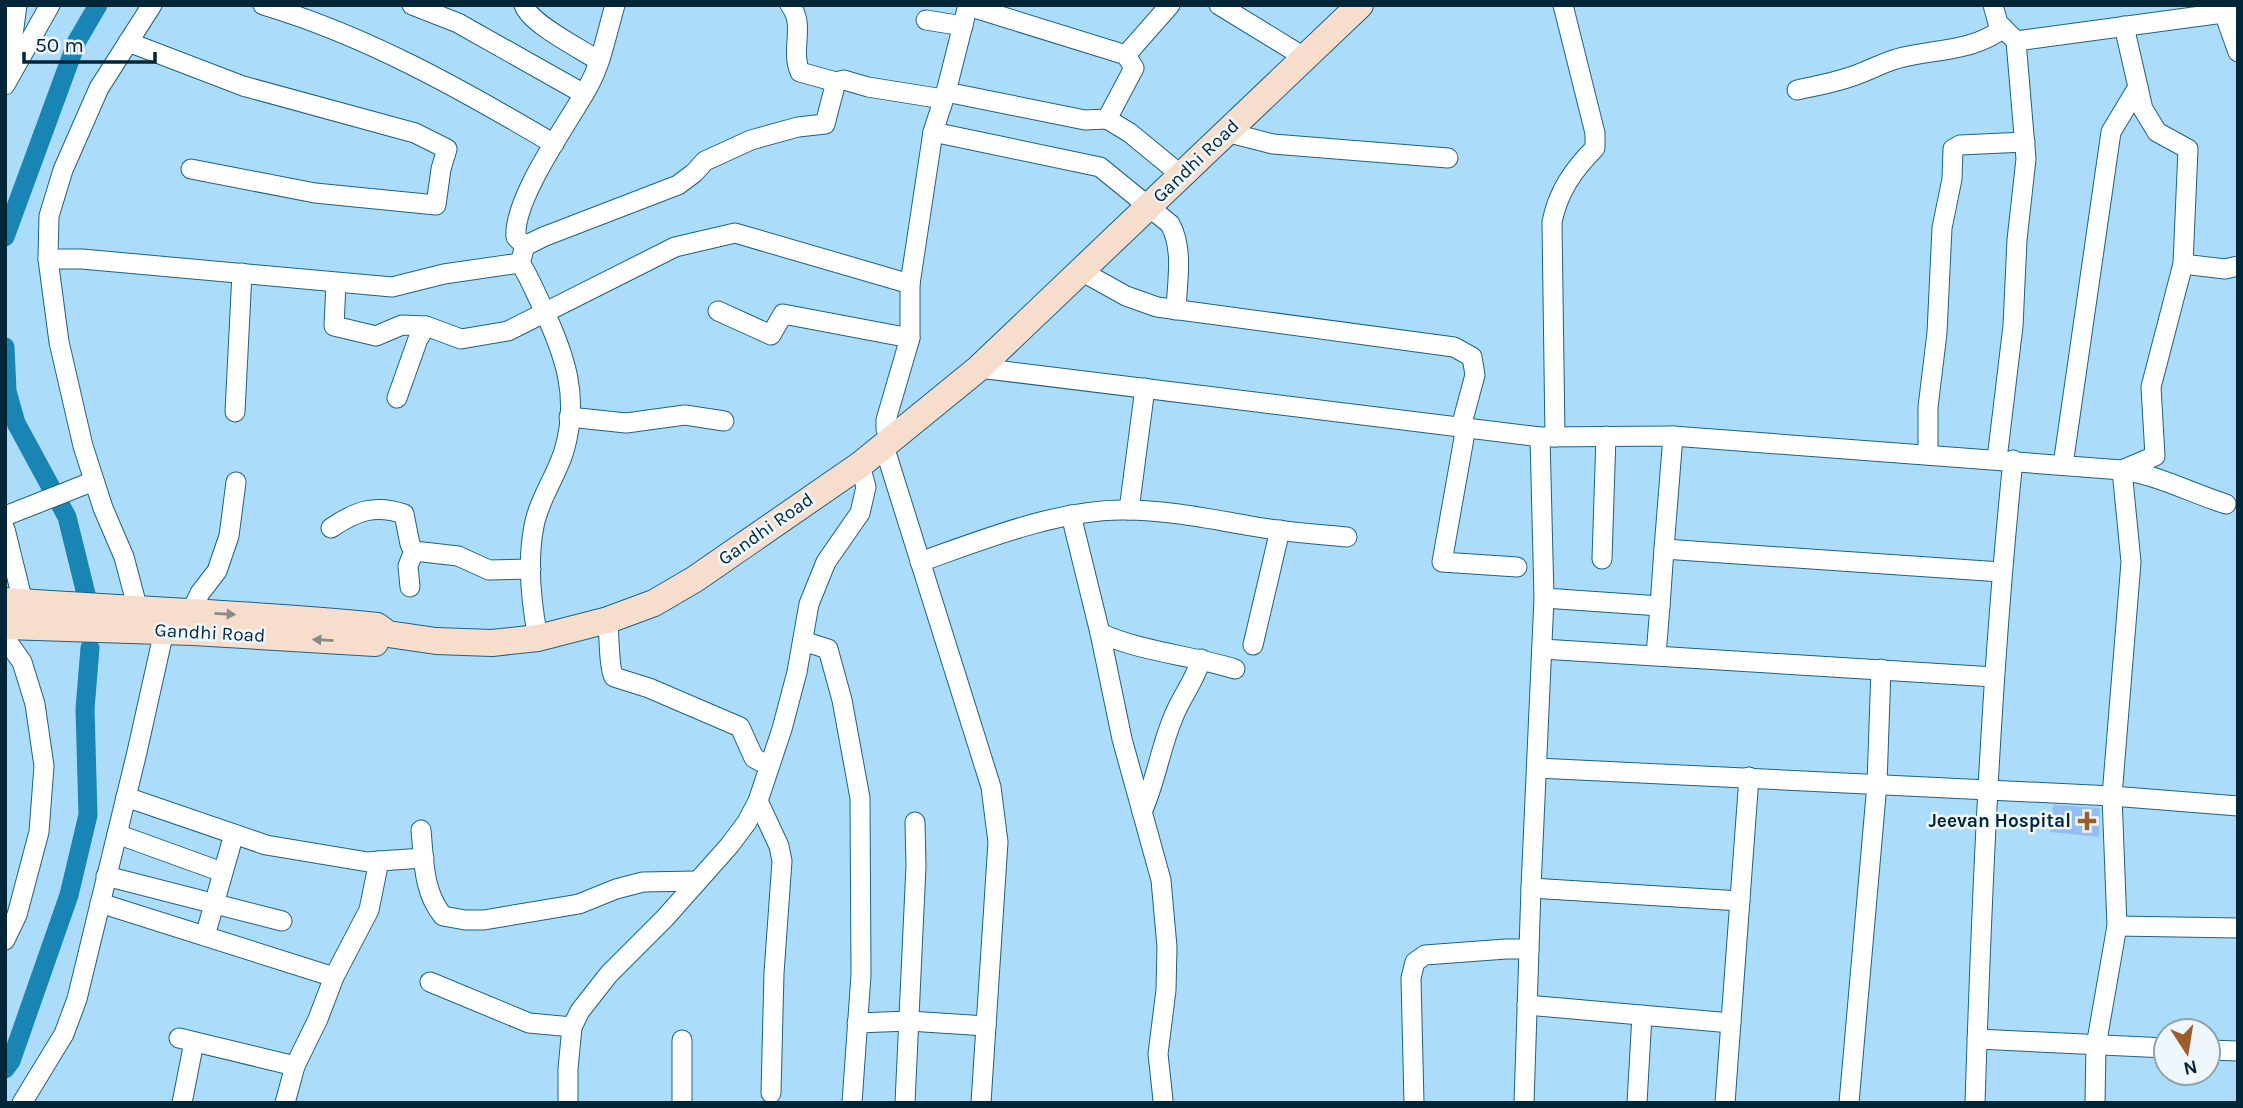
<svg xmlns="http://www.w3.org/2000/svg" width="2243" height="1108" font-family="Karla,sans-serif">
<rect width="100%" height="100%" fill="#abdcf9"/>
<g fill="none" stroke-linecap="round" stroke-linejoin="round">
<!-- canal -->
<g stroke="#1985b4" stroke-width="19">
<path d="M5,237L77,41L98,5"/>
<path d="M5,347L7,391L16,423L67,517L87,598"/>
<path d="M5,1069L11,1061L69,895L88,815L85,709L90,648"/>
</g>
</g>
<!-- building -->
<path fill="#94bef2" d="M2053,805L2100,808L2099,837L2050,832Z"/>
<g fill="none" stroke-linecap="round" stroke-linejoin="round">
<!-- street casing -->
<g stroke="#1c6284" stroke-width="21">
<g id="street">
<path d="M152,5L99,88L63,170L49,216L48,259H82L392,287L444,274L520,263C529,276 535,292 542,306C565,355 580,397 564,451C556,477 539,499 534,526C527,562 531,602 538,638"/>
<path d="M263,5C367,36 461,89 554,144"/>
<path d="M412,5L458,23L584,94"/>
<path d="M524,5C530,24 581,49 599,61"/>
<path d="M790,5C806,25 790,49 800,72L836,82"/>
<path d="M1219,5L1304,57"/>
<path d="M1993,5L1998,23L2016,41L2238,11"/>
<path d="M968,6L1126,55L1134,68L1107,119L1130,133L1181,175"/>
<path d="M2224,13L2238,52"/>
<path d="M926,20L963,26"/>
<path d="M128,42L243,86L415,133L447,149L441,169L436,205L315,193L191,169"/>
<path d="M1126,55L1170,5"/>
<path d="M8,72L17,5"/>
<path d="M5,85L50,5"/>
<path d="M1797,90C1815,86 1833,83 1850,77C1866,72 1880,64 1896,59C1931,49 1974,52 2003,28"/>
<path d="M946,92L1085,120L1107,119"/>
<path d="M933,132L946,92L968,5"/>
<path d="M1226,132L1273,144L1448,158"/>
<path d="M525,246L516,237C513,198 569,122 588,87C602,62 607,32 615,5"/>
<path d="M48,259L59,342L83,446L103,508L124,557L138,610"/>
<path d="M520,263L525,246L543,237L678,185L694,173L705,161L751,140L798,127L825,124L836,82L844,80L868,87L943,99"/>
<path d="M2183,264L2225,269L2238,266"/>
<path d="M1081,271L1126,296L1157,307L1454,347L1472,357L1475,375L1461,427"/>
<path d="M336,283L334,326L376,336L402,325L426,326"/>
<path d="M718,311L771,335L783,314L910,338V284L933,132L1100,167L1170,224C1184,249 1177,282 1176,310"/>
<path d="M979,368L1540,437L1673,436L2122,470C2158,475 2191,493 2226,504"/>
<path d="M397,398L418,339L426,326L461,339L508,331L675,247L735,233L910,284"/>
<path d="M235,412L242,273"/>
<path d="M569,417L626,423L685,415L724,421"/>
<path d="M1466,427L1442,562L1517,567"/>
<path d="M1555,437L1552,222C1558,192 1573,170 1595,148V133L1563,5"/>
<path d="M891,440L886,429V420L910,338"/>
<path d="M884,446L991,787L998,842L981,1103"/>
<path d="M1928,455V407L1937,333L1942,228L1952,179L1953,149L1960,145L2025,142"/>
<path d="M1997,459L2013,326L2017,240L2026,159L2016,41"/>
<path d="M2063,465L2111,132L2138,87"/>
<path d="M1129,510L1145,388"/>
<path d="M1071,515L1100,633L1122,739L1161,880L1167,947L1166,990L1158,1054L1163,1100"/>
<path d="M5,516L94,481"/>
<path d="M331,528C356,511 375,504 404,514L410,544L414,551L458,556L489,570L531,569"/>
<path d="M5,529L23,602"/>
<path d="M1664,549L1673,436"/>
<path d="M1602,559L1606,436"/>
<path d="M920,562C982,540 1059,509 1125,510C1168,510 1210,519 1251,526C1283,532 1315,534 1347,537"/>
<path d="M410,587L408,566L414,551"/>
<path d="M1544,598L1660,606L1664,549L2001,572"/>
<path d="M191,612L200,593L217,571L229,536L236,482"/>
<path d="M608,620C609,633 609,669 614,677L649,688L740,727L754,758L769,766"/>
<path d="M1100,633C1142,652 1190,655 1235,669"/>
<path d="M5,638L22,662L35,704L44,766L39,832L17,915L5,940"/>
<path d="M803,641L828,649L842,700L860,798L861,975L852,1103"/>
<path d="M1253,645L1280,530"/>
<path d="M1542,649L1994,677"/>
<path d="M1656,655L1660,606"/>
<path d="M1537,768L2112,796L2238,806"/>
<path d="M126,797L266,845L368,862L379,861L369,910L334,977L318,1019L295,1066"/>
<path d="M758,801L779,846L782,861L774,973L771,1093"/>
<path d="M1142,812C1156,781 1160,749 1173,718C1181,697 1195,681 1201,659"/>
<path d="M421,830C424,861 423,892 443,916L465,920H484L579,904L616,889L643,882L697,881"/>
<path d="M117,834L222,872"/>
<path d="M379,861L424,858"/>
<path d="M106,876L282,921"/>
<path d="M1531,888L1740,901"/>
<path d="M100,903L334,977"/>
<path d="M2117,926L2238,928"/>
<path d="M205,936L234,834"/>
<path d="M430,982L529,1023L572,1027L580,1011L609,974L665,918L729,846L747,822L758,801L782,729L797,672L809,604L826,562L860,513L866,487L860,465"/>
<path d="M1527,1005L1731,1023"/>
<path d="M857,1023L909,1021L986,1026"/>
<path d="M179,1038L295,1066L285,1103"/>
<path d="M1977,1039L2166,1048"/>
<path d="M682,1040V1103"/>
<path d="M2208,1050L2238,1051"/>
<path d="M22,1103L64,1034L77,999L137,752L164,631"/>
<path d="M182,1103L194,1042"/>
<path d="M568,1103V1069L572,1027"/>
<path d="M905,1103L916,866L915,822"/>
<path d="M1414,1103L1411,978L1415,962L1425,955L1506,949H1529"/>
<path d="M1524,1103L1531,888L1544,598L1540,437"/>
<path d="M1637,1103L1642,1015"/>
<path d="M1725,1103L1749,777"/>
<path d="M1849,1103L1877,784L1881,669"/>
<path d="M1975,1103C1982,888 1991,674 2013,460"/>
<path d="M2095,1103L2096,1046L2117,926L2112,796L2131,562L2122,470L2155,456L2151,387L2183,264L2188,149L2157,132L2143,109L2124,26"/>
</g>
</g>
<!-- secondary casing -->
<g stroke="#1c6284" stroke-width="28">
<g id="secondary">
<path d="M5,601C129,610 253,613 377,626L388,634L436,641L492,643L538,638L608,620L654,603L695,579L860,465L979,368L1360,5"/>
<path d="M5,626L193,632L375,643"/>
</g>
</g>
<!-- street -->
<use href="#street" stroke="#fff" stroke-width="19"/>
<!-- secondary -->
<use href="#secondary" stroke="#f7ddcc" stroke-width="26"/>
</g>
<!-- one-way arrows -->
<defs><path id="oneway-solid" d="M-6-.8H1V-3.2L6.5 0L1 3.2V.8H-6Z" transform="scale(1.75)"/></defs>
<g fill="#888b89">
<use href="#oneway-solid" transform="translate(225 614) rotate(3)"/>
<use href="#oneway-solid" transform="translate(323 640) rotate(-177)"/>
</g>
<!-- markers -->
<path fill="#9f5c2b" stroke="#eff7fc" stroke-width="2.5" d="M2083.5 810.5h7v7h7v7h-7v7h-7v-7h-7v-7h7z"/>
<g text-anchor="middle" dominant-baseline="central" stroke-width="5" stroke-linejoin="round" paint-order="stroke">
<!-- street labels -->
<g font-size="19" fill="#002638" stroke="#eff7fc">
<text transform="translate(1196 161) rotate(-44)">Gandhi Road</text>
<text transform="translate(766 529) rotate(-35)">Gandhi Road</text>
<text transform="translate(210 633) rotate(3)">Gandhi Road</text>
</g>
<!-- poi labels -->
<g font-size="19" font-weight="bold" fill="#002638" stroke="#eff7fc" text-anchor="end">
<text x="2071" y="821">Jeevan Hospital</text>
</g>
</g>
<!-- border -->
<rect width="2243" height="1108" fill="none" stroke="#002638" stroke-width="14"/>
<!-- north arrow -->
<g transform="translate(2187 1052) rotate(168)"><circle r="33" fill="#eff7fc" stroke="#8fa3ae" stroke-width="2"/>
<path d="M0-5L12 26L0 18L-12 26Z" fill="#9f5c2b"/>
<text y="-10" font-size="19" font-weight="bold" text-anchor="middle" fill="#002638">N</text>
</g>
<!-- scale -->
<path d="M24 52v10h131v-10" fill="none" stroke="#002638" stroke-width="3.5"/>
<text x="35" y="52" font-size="21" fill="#002638" stroke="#eff7fc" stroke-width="5" paint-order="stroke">50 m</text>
</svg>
